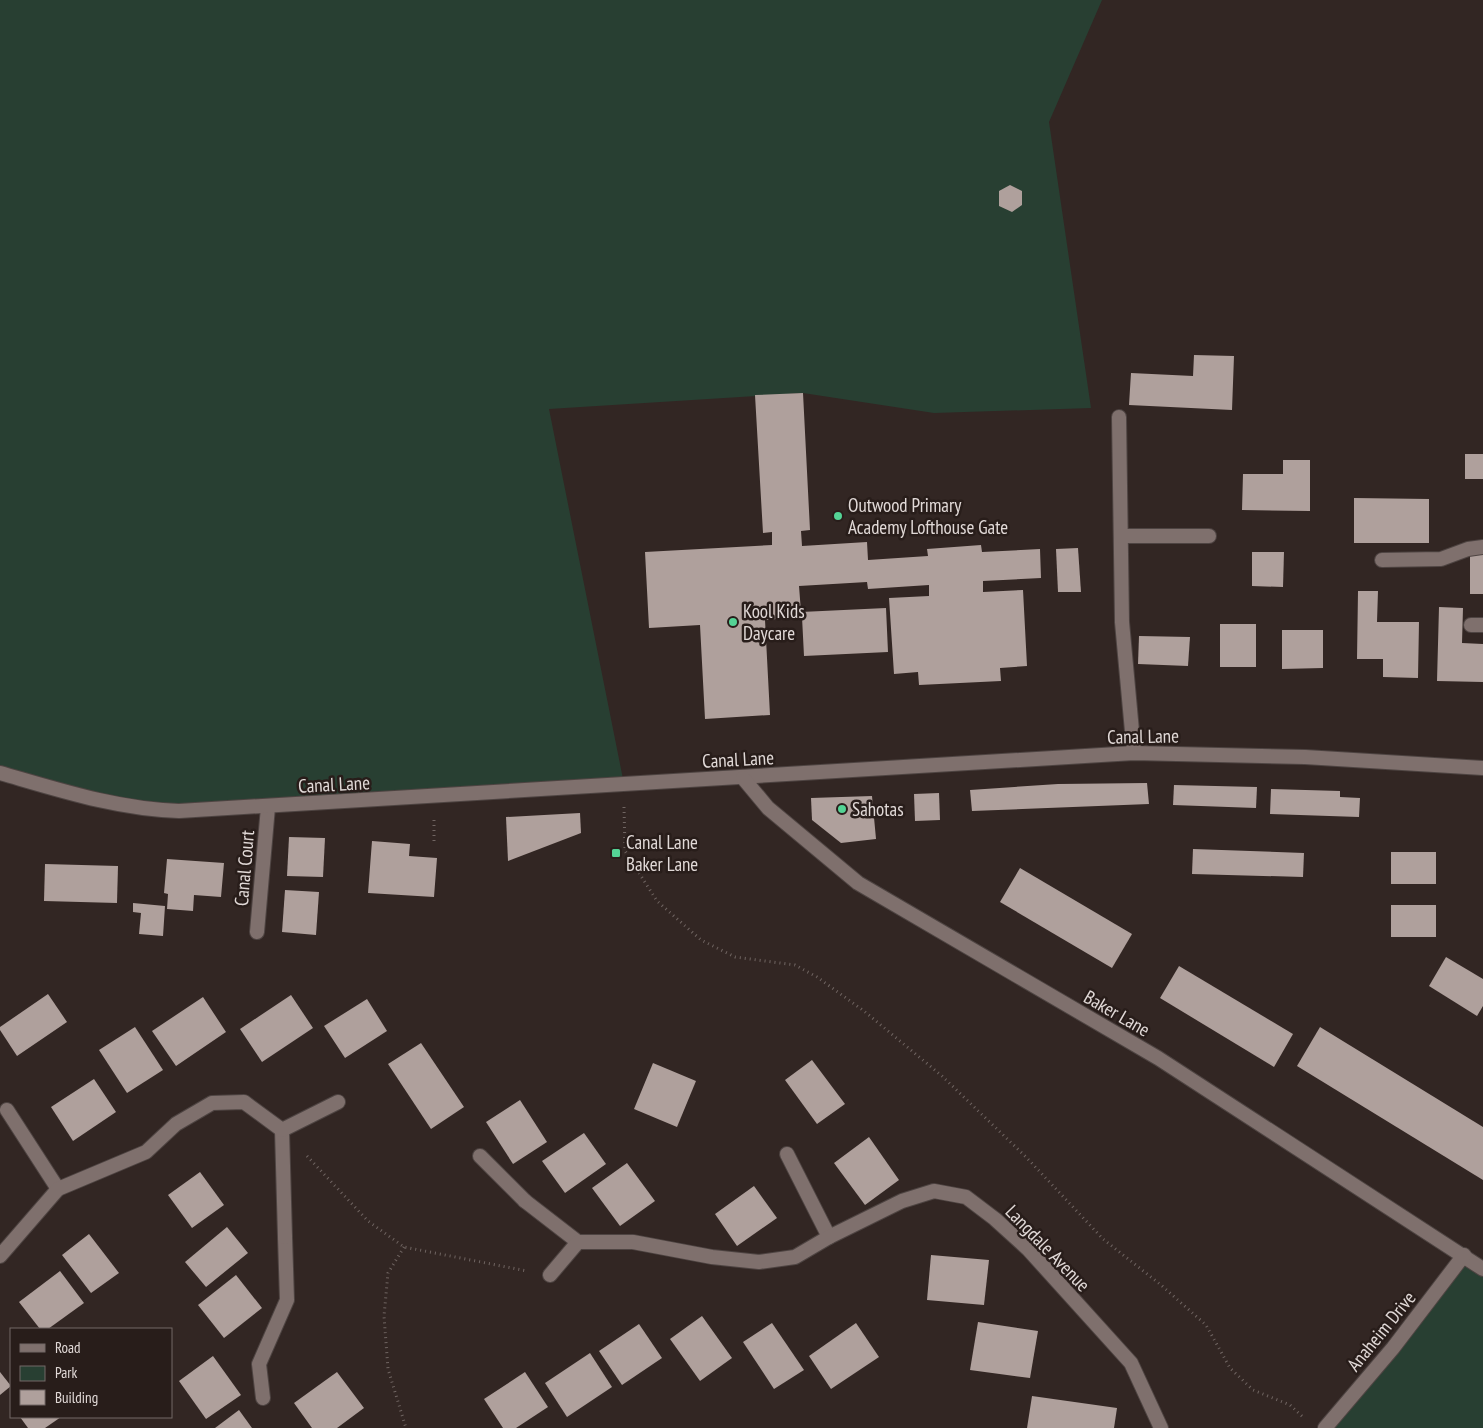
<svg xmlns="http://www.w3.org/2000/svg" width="1483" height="1428" font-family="'PT Sans Narrow',sans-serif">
<rect width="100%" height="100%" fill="#322623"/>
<!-- green -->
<g fill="#283f32">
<path d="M0,0H1102L1049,122L1091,408L934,413L803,393L549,409L624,784L179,811L0,773Z"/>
<path d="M1464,1255L1483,1269V1428H1325Z"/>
</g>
<!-- building -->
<g fill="#afa09c">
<path d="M1010,185L1022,191V205L1012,212L999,206V191Z"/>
<path d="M1194,355L1234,356L1232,410L1129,405L1131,373L1193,376Z"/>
<path d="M803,393L810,530L801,531L802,546L867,542L868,560L928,556L927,549L981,545L982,552L1040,549L1041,578L983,581V592L1023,590L1027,666L1000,668L1001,681L919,685L918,672L894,674L889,598L929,596V585L868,589L867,582L799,586L801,612L886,608L888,652L804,656L802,617L765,620L770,715L705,719L700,625L649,628L645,552L772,545V532L763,533L755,395Z"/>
<rect x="1465" y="454" width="18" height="25"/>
<path d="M1283,460H1310V511L1242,510L1243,474H1283Z"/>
<path d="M1354,498L1429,499V543H1354Z"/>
<path d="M1078,548L1081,592H1058L1056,549Z"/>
<path d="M1252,552H1284L1283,587L1252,586Z"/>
<rect x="1470" y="555" width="13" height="39"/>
<path d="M1358,591H1378L1377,622H1419L1418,678L1383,677V659H1357Z"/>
<path d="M1439,607L1463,608L1462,643L1483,644V682L1437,681Z"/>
<rect x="1220" y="624" width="36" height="43"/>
<path d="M1282,630H1323V668L1282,669Z"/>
<path d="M1139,636L1190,637L1188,666L1138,664Z"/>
<path d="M1147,783L1149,804L972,811L970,790L1058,784Z"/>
<path d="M1174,785L1257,787L1256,808L1173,805Z"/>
<path d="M1271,789L1340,791V797L1360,798L1359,817L1270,814Z"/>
<path d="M939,793L940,820L915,821L914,794Z"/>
<path d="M872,796L876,839L841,843L812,820L811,798Z"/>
<path d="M580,813L581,833L508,861L506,817Z"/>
<path d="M289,837L325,838L323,877L287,876Z"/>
<path d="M372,841L410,844L409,856L437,858L434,897L368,893Z"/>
<path d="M1193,849L1304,853L1303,877L1192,874Z"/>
<rect x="1391" y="852" width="45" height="32"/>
<path d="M167,859L224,863L221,897L194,895L193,911L167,909L168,894L164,893Z"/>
<path d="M45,864L118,866L117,903L44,901Z"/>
<path d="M1020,868L1132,934L1112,968L1000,902Z"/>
<path d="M285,890L319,892L316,935L282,932Z"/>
<path d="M133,903L165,906L163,936L139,934L141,913L133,912Z"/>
<rect x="1391" y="905" width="45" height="32"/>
<path d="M1446,957L1483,979V1006L1477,1016L1429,986Z"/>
<path d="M1179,966L1293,1034L1274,1067L1160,998Z"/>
<path d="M48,994L67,1022L17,1056L0,1030V1027Z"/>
<path d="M291,995L313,1028L262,1062L240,1029Z"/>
<path d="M203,997L226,1032L176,1066L152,1031Z"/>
<path d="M367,999L387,1031L345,1058L324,1026Z"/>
<path d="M135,1027L163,1070L127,1093L99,1050Z"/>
<path d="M1320,1027L1483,1127V1180L1297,1066Z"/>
<path d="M421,1043L464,1107L431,1129L388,1064Z"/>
<path d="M812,1060L845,1104L817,1124L785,1080Z"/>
<path d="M653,1063L696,1081L677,1127L634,1109Z"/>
<path d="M94,1079L116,1112L73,1141L51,1107Z"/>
<path d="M520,1100L547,1142L513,1164L486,1122Z"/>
<path d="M584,1133L606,1164L565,1193L542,1161Z"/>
<path d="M869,1137L899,1180L865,1205L834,1163Z"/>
<path d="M627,1163L655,1201L620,1226L592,1188Z"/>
<path d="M200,1172L224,1205L192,1228L168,1195Z"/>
<path d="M754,1186L777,1218L737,1246L715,1214Z"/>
<path d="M227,1227L248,1253L206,1287L185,1262Z"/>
<path d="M89,1234L119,1273L91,1293L62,1255Z"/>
<path d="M931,1255L989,1260L984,1305L927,1300Z"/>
<path d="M60,1271L84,1303L48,1329H40L19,1302Z"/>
<path d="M236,1275L262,1308L224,1338L198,1305Z"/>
<path d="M702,1316L732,1358L700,1381L670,1339Z"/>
<path d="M978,1322L1038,1331L1030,1378L970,1370Z"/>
<path d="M772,1323L804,1370L774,1389L743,1342Z"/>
<path d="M856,1323L879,1357L831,1389L809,1356Z"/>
<path d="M639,1324L662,1358L622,1385L599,1351Z"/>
<path d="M590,1353L612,1387L567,1417L545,1383Z"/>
<path d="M213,1356L241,1395L206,1419L179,1381Z"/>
<path d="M0,1372L11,1386L0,1395Z"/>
<path d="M337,1372L364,1408L337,1428H312L294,1403Z"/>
<path d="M525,1372L548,1407L516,1428H503L484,1399Z"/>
<path d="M1032,1396L1117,1408L1114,1428H1027Z"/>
<path d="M239,1410L252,1428H215Z"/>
<path d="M20,1417H61L45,1428H28Z"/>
</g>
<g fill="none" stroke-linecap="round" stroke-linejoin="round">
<!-- service casing -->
<g stroke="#4e4442" stroke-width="16">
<g id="service">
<path d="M1119,417L1122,622L1134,753"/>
<path d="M1121,536H1209"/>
<path d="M1382,560L1441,559L1468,549L1483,547"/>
<path d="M1471,625H1483"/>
<path d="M480,1156L525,1201"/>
<path d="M263,1398L259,1364L287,1300L285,1237"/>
</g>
</g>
<!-- minor casing -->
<g stroke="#4e4442" stroke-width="16">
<g id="minor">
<path d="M257,932L268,807"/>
<path d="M7,1110L58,1189"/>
<path d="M282,1130L285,1237"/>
<path d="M787,1154L829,1237"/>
<path d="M525,1201L578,1242"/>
<path d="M0,1256L58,1189L146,1152L176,1124L212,1103L244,1102L282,1130L338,1102"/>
<path d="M550,1275L578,1242H633L712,1257L759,1262L795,1257L829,1237L902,1201L934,1191L966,1197L995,1219L1028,1249L1131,1363L1161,1428"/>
</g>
</g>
<!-- tertiary casing -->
<g stroke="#4e4442" stroke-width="16">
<g id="tertiary">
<path d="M0,773C59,790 117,809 179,811L1134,753L1305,757L1483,768"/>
<path d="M743,778L768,808L858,883L1158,1058L1483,1269"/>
<path d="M1325,1428L1393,1348L1464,1255"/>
</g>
</g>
<!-- path -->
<g stroke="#706562" stroke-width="3" stroke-dasharray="1 4" stroke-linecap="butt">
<path d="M624,807L625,851L657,901L701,940L735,957L795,965L817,977L864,1011L942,1076L1026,1157L1103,1239L1161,1285L1206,1325L1230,1368L1253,1390L1290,1405L1304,1418"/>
<path d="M434,820V844"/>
<path d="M307,1156L368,1221L404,1247L527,1271"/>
<path d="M404,1247L388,1273L384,1316L388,1369L406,1428"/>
</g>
<!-- service -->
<use href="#service" stroke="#7f706d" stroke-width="14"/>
<!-- minor -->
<use href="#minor" stroke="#7f706d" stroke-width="14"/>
<!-- tertiary -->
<use href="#tertiary" stroke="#7f706d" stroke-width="14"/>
</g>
<!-- markers -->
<g fill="#54d395" stroke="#281d1a" stroke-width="2">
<circle cx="838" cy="516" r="5"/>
<circle cx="733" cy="622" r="5"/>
<circle cx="842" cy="809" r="5"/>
<rect x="611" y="848" width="10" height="10" rx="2.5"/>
</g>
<g text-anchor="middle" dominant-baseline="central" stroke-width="5" stroke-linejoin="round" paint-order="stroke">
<!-- poi labels -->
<g font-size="19" fill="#e1d9d7" stroke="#281d1a" text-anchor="start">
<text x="848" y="505">Outwood Primary<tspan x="848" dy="22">Academy Lofthouse Gate</tspan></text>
<text x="743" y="611">Kool Kids<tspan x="743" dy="22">Daycare</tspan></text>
<text x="852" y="809">Sahotas</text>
<text x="626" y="842">Canal Lane<tspan x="626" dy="22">Baker Lane</tspan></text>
</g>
<!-- street labels -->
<g font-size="19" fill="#e1d9d7" stroke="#281d1a">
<text transform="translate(1143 736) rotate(-1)">Canal Lane</text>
<text transform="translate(738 759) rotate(-3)">Canal Lane</text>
<text transform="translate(334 784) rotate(-3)">Canal Lane</text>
<text transform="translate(244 868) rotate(-85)">Canal Court</text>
<text transform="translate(1117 1013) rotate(30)">Baker Lane</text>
<text transform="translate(1048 1248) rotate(46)">Langdale Avenue</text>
<text transform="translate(1381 1331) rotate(-51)">Anaheim Drive</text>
</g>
</g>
<!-- legend -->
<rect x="10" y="1328" width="162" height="90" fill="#281d1a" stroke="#726866"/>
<rect x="20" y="1344" width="25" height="8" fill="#7f706d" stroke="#726866"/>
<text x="55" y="1353" font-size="15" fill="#e1d9d7">Road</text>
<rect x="20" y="1366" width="25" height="15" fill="#283f32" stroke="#726866"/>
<text x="55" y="1378" font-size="15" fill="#e1d9d7">Park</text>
<rect x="20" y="1390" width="25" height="15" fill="#afa09c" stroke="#726866"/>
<text x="55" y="1403" font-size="15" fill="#e1d9d7">Building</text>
</svg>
